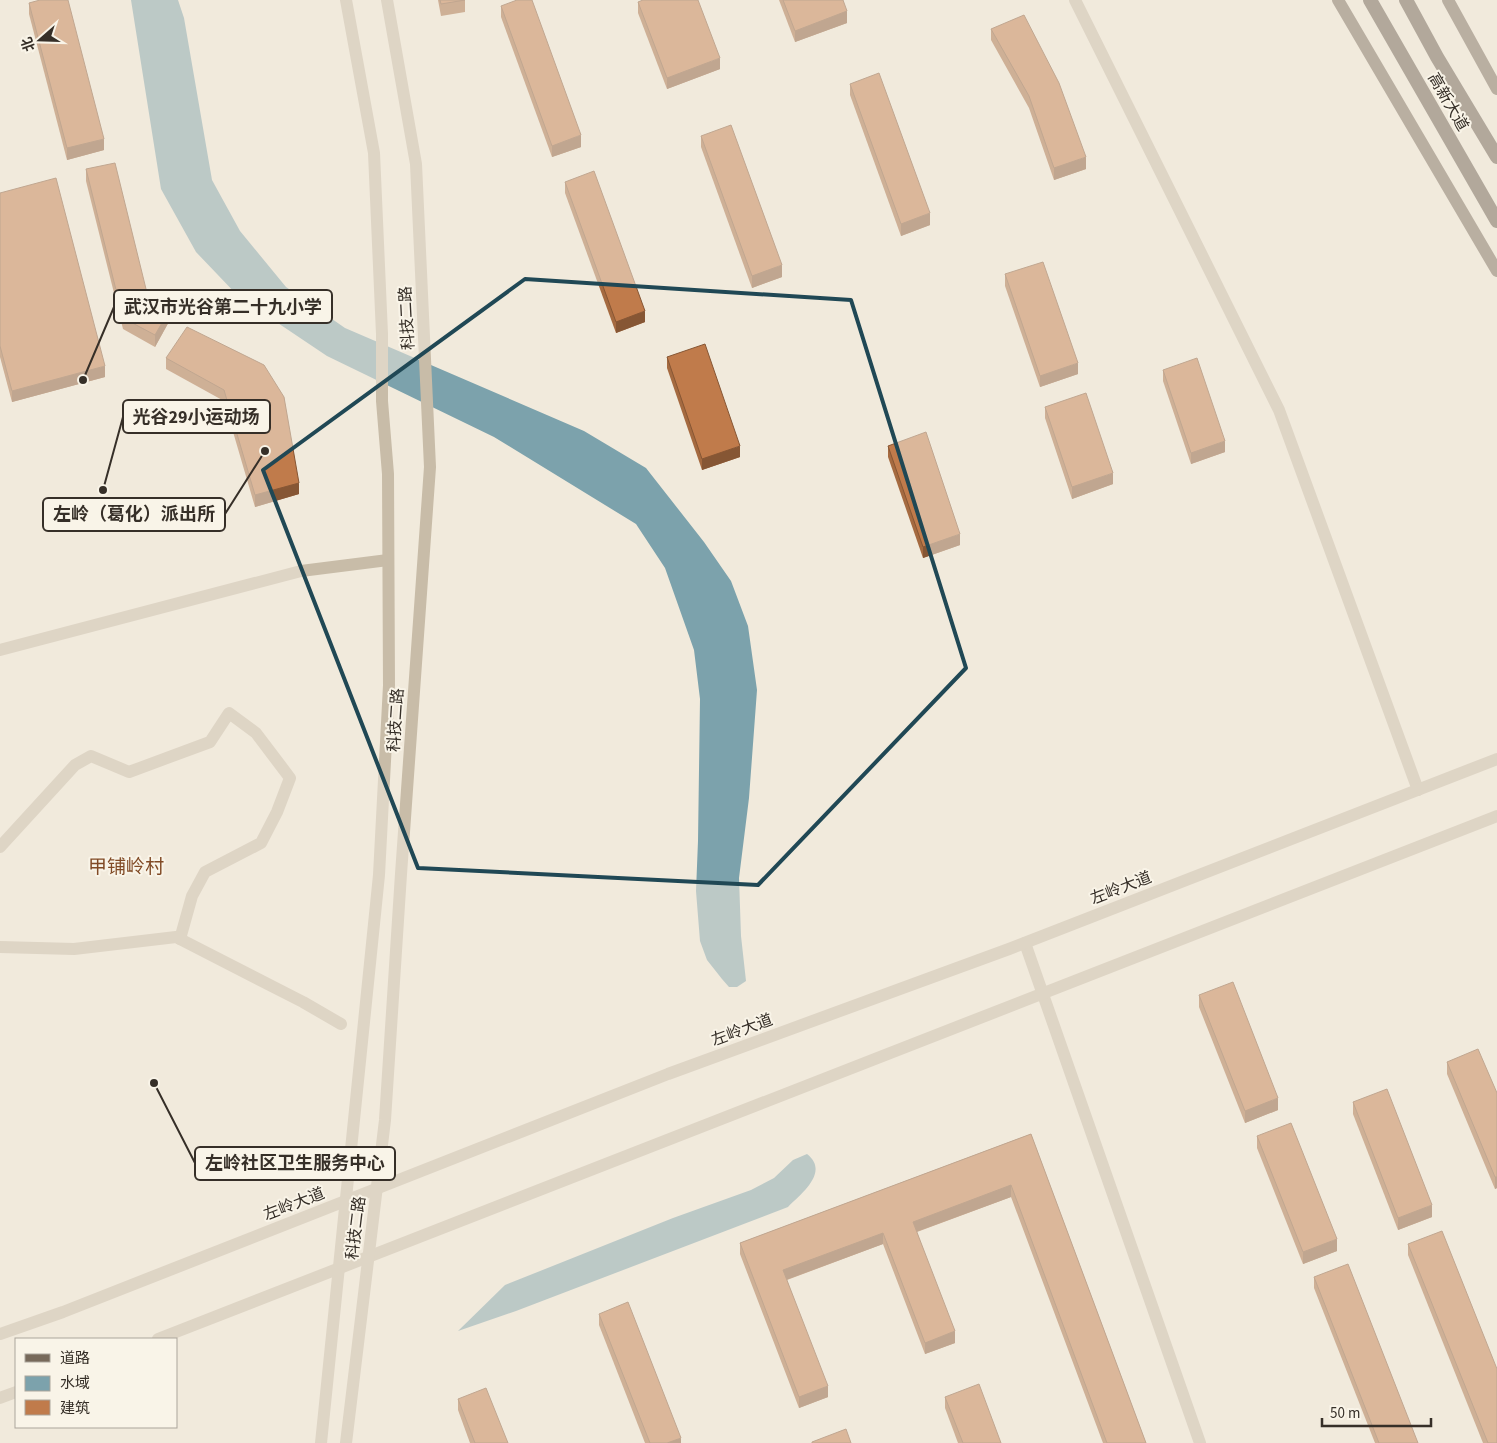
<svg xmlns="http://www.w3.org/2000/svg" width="1497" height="1443" font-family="'Source Sans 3','Noto Sans SC',sans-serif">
<rect width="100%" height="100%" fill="#f1eadc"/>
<!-- water -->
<g fill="#7ca2ac">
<path d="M131,0H178L184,18L212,180L240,231L286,287L345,328L584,431L646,468L704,542L731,581L748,626L757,690L749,798L739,878L741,936L746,981L737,987H729L722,979L707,960L700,941L696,891L698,841L700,699L694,650L665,568L636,524L494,437L327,356L239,297L196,252L161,189Z"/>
<path d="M807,1154C830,1172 801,1194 788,1207L516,1311L458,1331L505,1285L673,1218L751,1190L774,1178L793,1160Z"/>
</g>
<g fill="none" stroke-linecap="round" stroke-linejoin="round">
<!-- minor -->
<g stroke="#c8bca8" stroke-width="12">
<path d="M1075,0L1279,410L1418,790"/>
<path d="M0,650L301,571L388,560"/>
<path d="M0,847L75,765L91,756L129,772L210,742L229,713L256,733L290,778L277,812L261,843L205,872L192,896L180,939"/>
<path d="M0,947L74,949L176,937L303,1002L341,1024"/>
</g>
<!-- tertiary -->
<g stroke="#c8bca8" stroke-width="12">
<path d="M1025,943L1200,1443"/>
<path d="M0,1334L63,1312L668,1074L1009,949L1497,759"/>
<path d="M158,1339L1497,816"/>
<path d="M0,1398L16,1392"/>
<path d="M321,1443L379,875L389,685L388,474L382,401V334L374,153L346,0"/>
<path d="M346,1443L385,1120L401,874L430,467L416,164L387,0"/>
</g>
<!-- primary -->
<g stroke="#77695a" stroke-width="12">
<path d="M1338,0L1497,271"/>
<path d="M1448,0L1497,89"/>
</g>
<!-- trunk -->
<g stroke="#665a4d" stroke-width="14">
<path d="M1370,0L1497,221"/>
<path d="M1406,0L1437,57L1497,157"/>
</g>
</g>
<!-- wall -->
<g fill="#a56a40">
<path d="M438,0H465V12L441,16Z"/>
<path d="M779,0H843L847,23L795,42Z"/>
<path d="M638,2L720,69L667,89L638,13Z"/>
<path d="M29,3L104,150L67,160L29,14Z"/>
<path d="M501,6L581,147L552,157L501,17Z"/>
<path d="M991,29L1086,169L1054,180L1029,108L991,40Z"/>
<path d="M850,84L930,225L901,236L850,95Z"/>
<path d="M701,136L782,277L752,288L701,147Z"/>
<path d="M86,169L147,293L171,318L155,347L123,329L86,181Z"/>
<path d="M565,182L645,322L616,333L565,193Z"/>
<path d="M0,193L105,377L12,402L0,357Z"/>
<path d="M1005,274L1078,374L1040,387L1005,286Z"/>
<path d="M667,357L740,457L702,470L667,368Z"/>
<path d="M166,358L284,397L299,494L255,507L224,401L166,369Z"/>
<path d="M1163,370L1225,452L1191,464L1163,381Z"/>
<path d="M1045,407L1113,484L1072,499L1045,418Z"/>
<path d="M888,446L960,545L923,558L888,457Z"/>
<path d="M1199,995L1278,1110L1245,1123L1199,1007Z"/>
<path d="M1447,1062L1497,1093V1188L1495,1189L1447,1074Z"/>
<path d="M1353,1102L1432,1217L1398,1230L1353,1114Z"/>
<path d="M1031,1134L1146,1443H1103L1011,1197L917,1232L955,1343L925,1354L883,1244L787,1280L828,1397L799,1408L740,1254V1243Z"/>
<path d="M1257,1136L1337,1251L1303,1264L1257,1148Z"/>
<path d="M1408,1244L1497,1443H1483L1408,1255Z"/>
<path d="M1314,1277L1418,1443H1375L1314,1288Z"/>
<path d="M599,1314L681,1443H645L599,1325Z"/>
<path d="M945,1397L1001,1443H958L945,1408Z"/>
<path d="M458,1399L508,1443H470L458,1410Z"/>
</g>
<!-- shaded-wall -->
<g fill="#865634">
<path d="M847,11V23L795,42V31Z"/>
<path d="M720,58V69L667,89V78Z"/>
<path d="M581,135V147L552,157V146Z"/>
<path d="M104,139V150L67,160V148Z"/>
<path d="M1086,157V169L1054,180V168Z"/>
<path d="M930,213V225L901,236V224Z"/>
<path d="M782,265V277L752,288V276Z"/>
<path d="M171,307V318L155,347V335Z"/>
<path d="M645,311V322L616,333V322Z"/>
<path d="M1078,363V374L1040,387V376Z"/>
<path d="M105,366V377L12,402V391Z"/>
<path d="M1225,441V452L1191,464V453Z"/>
<path d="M740,446V457L702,470V459Z"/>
<path d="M1113,473V484L1072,499V487Z"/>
<path d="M299,483V494L255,507V495Z"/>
<path d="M960,534V545L923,558V547Z"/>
<path d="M1278,1098V1110L1245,1123V1111Z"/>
<path d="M1495,1177H1497V1188L1495,1189Z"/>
<path d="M1011,1185V1197L913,1233V1222Z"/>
<path d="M1432,1205V1217L1398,1230V1218Z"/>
<path d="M883,1233V1244L783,1281V1270Z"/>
<path d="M1337,1239V1251L1303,1264V1252Z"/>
<path d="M955,1331V1343L925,1354V1343Z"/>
<path d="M828,1386V1397L799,1408V1397Z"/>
<path d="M681,1438V1443H667Z"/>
</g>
<!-- building -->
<g fill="#c07b4b" stroke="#865634">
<path d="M40,0H68L104,139L67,148L29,3Z"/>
<path d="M440,0H465L441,4Z"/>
<path d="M517,0H532L581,135L552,146L501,6Z"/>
<path d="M643,0H698L720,58L667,78L638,2Z"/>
<path d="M783,0H843L847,11L795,31Z"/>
<path d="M1024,15L1059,83L1086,157L1054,168L1029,96L991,29Z"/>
<path d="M879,73L930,213L901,224L850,84Z"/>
<path d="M731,125L782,265L752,276L701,136Z"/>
<path d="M115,163L147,293L171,307L155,335L123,318L86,169Z"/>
<path d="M594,171L645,311L616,322L565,182Z"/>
<path d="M56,178L105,366L12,391L0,346V193Z"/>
<path d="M1043,262L1078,363L1040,376L1005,274Z"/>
<path d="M187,327L264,365L284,397L299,483L255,495L224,390L166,358Z"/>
<path d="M705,344L740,446L702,459L667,357Z"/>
<path d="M1197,358L1225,441L1191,453L1163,370Z"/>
<path d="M1086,393L1113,473L1072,487L1045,407Z"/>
<path d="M926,432L960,534L923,547L888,446Z"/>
<path d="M1233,982L1278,1098L1245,1111L1199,995Z"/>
<path d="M1478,1049L1497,1093V1177H1495L1447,1062Z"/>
<path d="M1387,1089L1432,1205L1398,1218L1353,1102Z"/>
<path d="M1291,1123L1337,1239L1303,1252L1257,1136Z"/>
<path d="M1031,1134L1146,1443H1107L1011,1185L913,1222L955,1331L925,1343L883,1233L783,1270L828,1386L799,1397L740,1243Z"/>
<path d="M1442,1231L1497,1369V1443H1488L1408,1244Z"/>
<path d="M1348,1264L1418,1443H1379L1314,1277Z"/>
<path d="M628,1302L681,1438L667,1443H650L599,1314Z"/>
<path d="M979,1384L1001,1443H963L945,1397Z"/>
<path d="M486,1388L508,1443H475L458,1399Z"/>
<path d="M846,1429L851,1443H812V1442Z"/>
</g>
<!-- marked area -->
<path d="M0 0H1497V1443H0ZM525,279L851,300L966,668L758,885L418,868L263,470Z" fill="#f1eadc" fill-opacity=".55" fill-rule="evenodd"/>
<path fill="none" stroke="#204855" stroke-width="4" stroke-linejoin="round" d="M525,279L851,300L966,668L758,885L418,868L263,470Z"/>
<g text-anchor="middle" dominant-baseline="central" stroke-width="4" stroke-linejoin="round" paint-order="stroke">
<!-- street labels -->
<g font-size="16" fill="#362f28" stroke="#f9f4e8">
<text transform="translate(1448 102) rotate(60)">高新大道</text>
<text transform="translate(407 318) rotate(-93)">科技二路</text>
<text transform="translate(396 720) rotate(-86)">科技二路</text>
<text transform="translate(1121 888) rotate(-21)">左岭大道</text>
<text transform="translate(742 1030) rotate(-20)">左岭大道</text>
<text transform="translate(294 1204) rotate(-21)">左岭大道</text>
<text transform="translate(356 1228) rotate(-83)">科技二路</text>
</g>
<!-- quarter labels -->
<g font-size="19" fill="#814a25" stroke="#f9f4e8">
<text x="126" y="867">甲铺岭村</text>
</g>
</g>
<!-- callouts -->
<path fill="none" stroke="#362f28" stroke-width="2" d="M83 380L114 307M103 490L123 417M265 451L225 514M154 1083L195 1163"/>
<g fill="#362f28" stroke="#f9f4e8" stroke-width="2">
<circle cx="83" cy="380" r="5"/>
<circle cx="103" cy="490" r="5"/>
<circle cx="265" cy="451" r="5"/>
<circle cx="154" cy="1083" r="5"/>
</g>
<g fill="#f9f4e8" stroke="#362f28" stroke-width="2">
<rect x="114" y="290" width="218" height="33" rx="5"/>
<rect x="123" y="400" width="147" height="33" rx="5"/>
<rect x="43" y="498" width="182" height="33" rx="5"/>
<rect x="195" y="1147" width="200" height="33" rx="5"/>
</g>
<g font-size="18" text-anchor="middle" font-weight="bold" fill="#362f28">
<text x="223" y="313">武汉市光谷第二十九小学</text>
<text x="196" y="423">光谷29小运动场</text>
<text x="134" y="520">左岭（葛化）派出所</text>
<text x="295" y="1169">左岭社区卫生服务中心</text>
</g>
<!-- legend -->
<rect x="15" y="1338" width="162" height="90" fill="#f9f4e8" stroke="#aba59b"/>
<rect x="25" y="1354" width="25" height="8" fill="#77695a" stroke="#aba59b"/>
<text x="60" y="1363" font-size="15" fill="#362f28">道路</text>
<rect x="25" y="1376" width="25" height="15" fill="#7ca2ac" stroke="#aba59b"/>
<text x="60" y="1388" font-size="15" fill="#362f28">水域</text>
<rect x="25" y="1400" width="25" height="15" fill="#c07b4b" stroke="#aba59b"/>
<text x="60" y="1413" font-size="15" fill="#362f28">建筑</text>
<!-- north arrow -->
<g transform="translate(40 40) rotate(250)" stroke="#f9f4e8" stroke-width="4" paint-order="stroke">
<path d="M0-4L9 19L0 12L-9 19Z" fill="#362f28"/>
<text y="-8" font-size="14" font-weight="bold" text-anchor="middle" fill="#362f28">北</text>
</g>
<!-- scale -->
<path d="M1322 1418v8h109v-8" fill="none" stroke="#362f28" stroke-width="2.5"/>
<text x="1330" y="1418" font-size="15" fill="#362f28" stroke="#f9f4e8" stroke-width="4" paint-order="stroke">50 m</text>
</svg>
